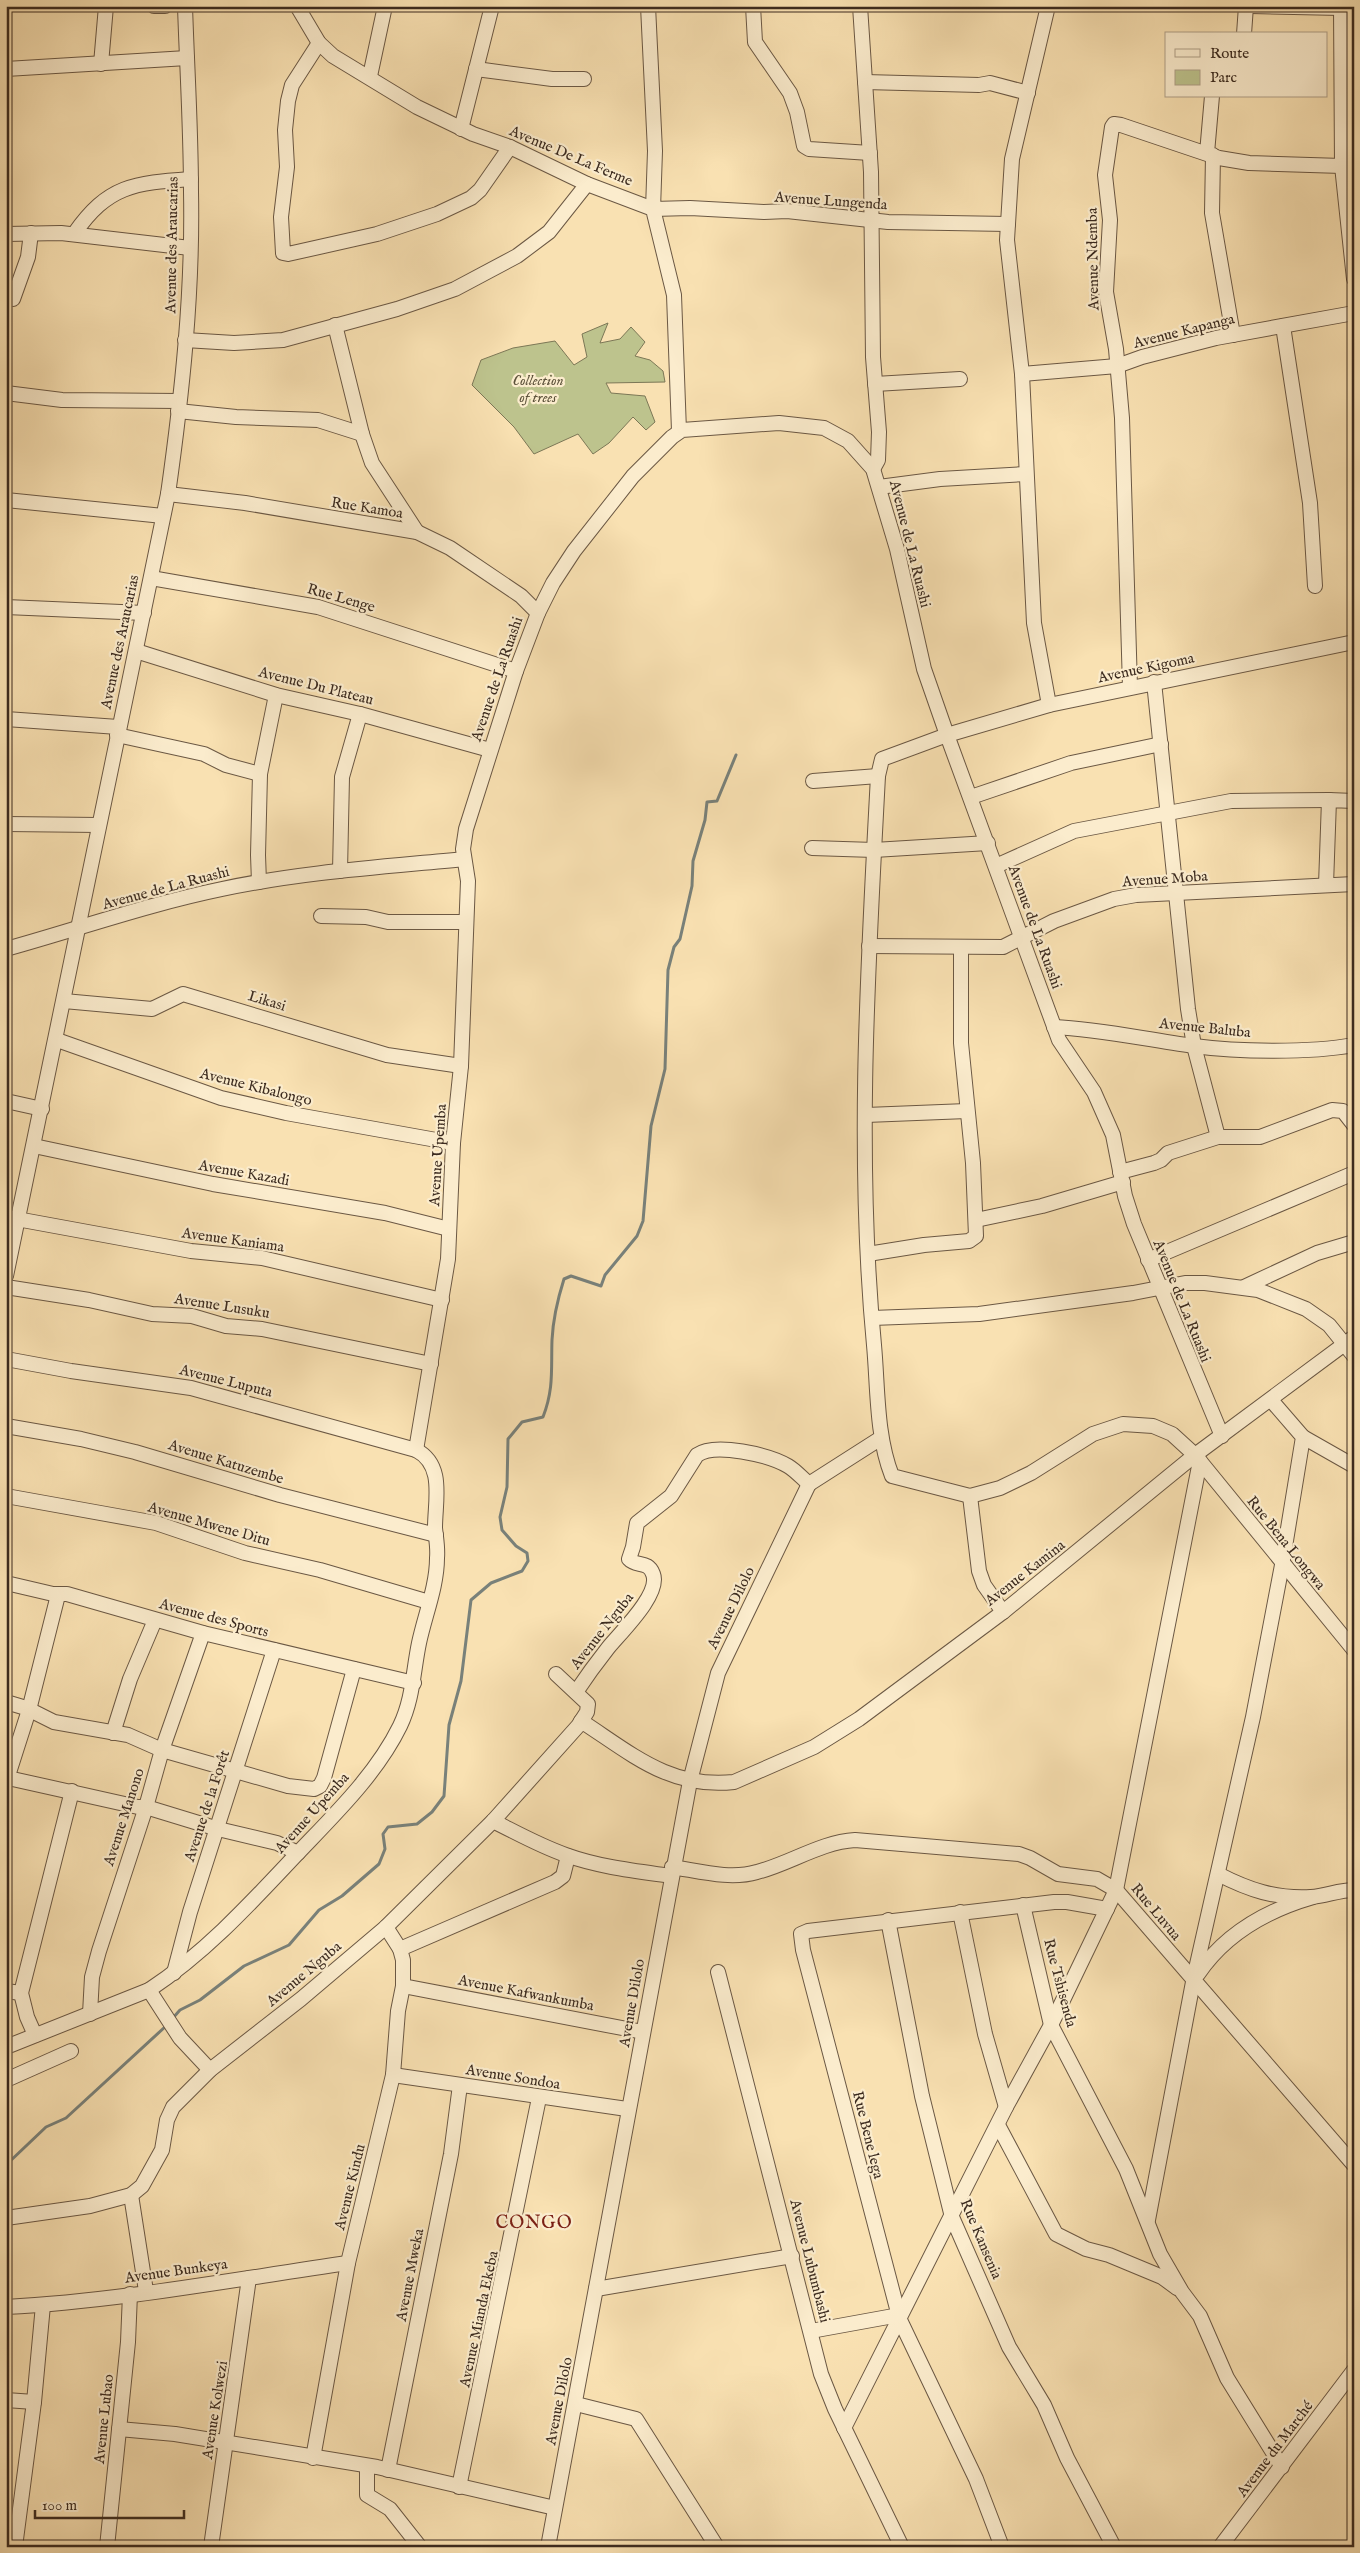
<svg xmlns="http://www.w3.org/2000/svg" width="1360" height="2553" font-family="'IM FELL English',serif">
<rect width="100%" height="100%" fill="#f9e1b2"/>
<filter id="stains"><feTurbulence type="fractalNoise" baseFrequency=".004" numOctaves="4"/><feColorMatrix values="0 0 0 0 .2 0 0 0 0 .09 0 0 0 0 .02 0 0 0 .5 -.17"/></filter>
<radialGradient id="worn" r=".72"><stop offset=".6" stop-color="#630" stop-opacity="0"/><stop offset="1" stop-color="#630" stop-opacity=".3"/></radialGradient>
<!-- green -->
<path fill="#bdc38d" stroke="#7c7756" d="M608,323L600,343L620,339L631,327L645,342L635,356L650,360L663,371L665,382L606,383L611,393L645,396L655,422L646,430L633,417L609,443L593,454L578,434L534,454L514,427L472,385L481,360L513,348L555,341L574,365L587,357L582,334Z"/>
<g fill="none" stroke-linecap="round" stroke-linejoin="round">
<!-- stream -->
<g stroke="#79817a" stroke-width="3">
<path d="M172,2019L180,2010L200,2000L244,1966L289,1945L319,1910L342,1896L379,1864L385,1849L383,1834L388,1827L417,1824L432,1812L444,1796L449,1725L461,1681L471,1600L491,1583L522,1571L528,1561L527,1553L516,1546L502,1530L500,1517L507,1487L508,1439L522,1422L543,1417C554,1389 551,1369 552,1340C553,1319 558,1298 564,1279L571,1276L601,1286L605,1275L637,1236L643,1221L651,1126L665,1069L668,970L674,947L680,939L692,886L693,861L705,820L707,802L717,801L736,755"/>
<path d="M6,2165L46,2127L66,2118L166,2026"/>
</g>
<!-- minor casing -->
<g stroke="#6b5844" stroke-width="16">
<g id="minor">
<path d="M154,6H165"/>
<path d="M297,6L319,43L333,56L417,107L473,134L510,147L587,184L653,209L674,295L679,431"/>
<path d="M648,6L655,151L653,209L690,208L764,212L787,211L888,222L1008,224"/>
<path d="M753,6L755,42L790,93L797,112L804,146L809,149L870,153"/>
<path d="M860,6L871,172L873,357L879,432L878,460L873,469"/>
<path d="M1048,6L1012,159L1007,240L1022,374L1034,623L1049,705"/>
<path d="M1251,6L1341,8"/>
<path d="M1341,6L1342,166L1354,279"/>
<path d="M1244,34L1246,6"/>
<path d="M319,43L292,85L288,101L285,130L287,167L281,217L283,253L288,254L377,234L437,214L471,198L480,190L510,147"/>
<path d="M101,64L106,6"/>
<path d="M6,69L187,58"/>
<path d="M476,69L552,79H584"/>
<path d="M370,76L385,6"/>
<path d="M865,82L979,85L990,83L1028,93"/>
<path d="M461,129L492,6"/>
<path d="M1207,153L1212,96"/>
<path d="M1213,155L1212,213L1233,335"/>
<path d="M6,234L61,233L190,248"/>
<path d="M74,234C108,185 134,183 191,179"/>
<path d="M13,299L28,257L31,233"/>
<path d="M335,325L362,434L372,463L417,532"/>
<path d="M1283,326L1310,503L1315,586"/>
<path d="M185,340L234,343L283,340L397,309L455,289L517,256L549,232L587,184"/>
<path d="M1022,374L1117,366L1142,357L1216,338L1354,313"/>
<path d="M875,384L960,379"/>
<path d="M6,393L62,400L179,401"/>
<path d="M178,411L236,417L318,420L362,434"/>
<path d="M879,487L940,479L1026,474"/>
<path d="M168,494L245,503L417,532L450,548L521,596L538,613"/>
<path d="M6,500L163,516"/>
<path d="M151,578L318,607L516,671"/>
<path d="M6,607L144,613"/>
<path d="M1354,642L1049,705L947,735L882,759L878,776C868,965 856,1156 874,1345C878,1388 876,1435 892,1476L970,1496L1000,1488L1031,1473L1093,1434L1123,1424L1153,1426L1172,1434L1195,1455L1354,1650"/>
<path d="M136,651L276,695L360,714L490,750"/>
<path d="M1154,682L1188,1009L1194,1046L1218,1137"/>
<path d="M1130,687L1122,418L1116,349L1106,292L1110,220L1105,175L1112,127L1114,124L1121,125L1219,158L1249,163L1342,166"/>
<path d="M6,719L118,727"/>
<path d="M117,735L204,754L226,765L260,774"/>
<path d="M813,781L878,776"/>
<path d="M971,797L1071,763L1161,744"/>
<path d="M6,824L99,825"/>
<path d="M812,848L874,850L988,843"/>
<path d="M996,866L1074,831L1231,801L1329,800"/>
<path d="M340,871L342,777L360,714"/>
<path d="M259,882L258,855L260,774L276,695"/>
<path d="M1326,885L1329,800L1354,801"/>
<path d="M321,916L366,917L388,922H466"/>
<path d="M869,946L1003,947L1054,921L1114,899L1136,895L1354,884"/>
<path d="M6,949C78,929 149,904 222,889C302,872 383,867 464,859"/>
<path d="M64,1001L152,1009L183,994L387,1055L461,1066"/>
<path d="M1054,1027C1101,1029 1147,1040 1194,1046C1238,1052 1310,1053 1354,1045"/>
<path d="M57,1040L221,1098L286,1113L453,1143"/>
<path d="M6,1101L42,1109"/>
<path d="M866,1115L967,1111"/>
<path d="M34,1146L213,1184L385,1213L449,1229"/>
<path d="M1120,1172L1154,1163L1161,1160L1168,1153L1218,1137H1260L1332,1110L1343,1111L1354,1125"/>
<path d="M6,1217L191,1251L262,1258L442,1300"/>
<path d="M976,1220L1042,1206L1123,1182"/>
<path d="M868,1254L924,1245L969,1241L976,1236L973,1163L961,1043V948"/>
<path d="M1148,1260L1354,1173"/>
<path d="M6,1276L168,494C182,395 193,293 191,192C191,130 187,68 185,6"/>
<path d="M6,1287L89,1300L152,1314L192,1316L226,1326L262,1329L431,1364"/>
<path d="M1244,1287L1317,1253L1354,1242"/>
<path d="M872,1318L979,1314L1133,1293L1185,1283H1205L1258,1290L1306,1309L1329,1325L1354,1356"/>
<path d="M6,1359L71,1371L191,1388L416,1450C445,1465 435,1500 435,1528C436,1538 438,1548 437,1558C437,1586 425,1615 419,1643C413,1672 413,1699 400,1726C376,1775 333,1816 296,1855C250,1904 205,1953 149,1990L6,2047"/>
<path d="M6,1426L81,1439L135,1452L280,1495L436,1535"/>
<path d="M1303,1437L1354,1466"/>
<path d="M416,1450L448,1259L453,1143L461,1066L468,881L463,849L466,829L516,671L538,613L553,583L574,551L633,476L672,437L682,430L779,423L824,428L848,441L873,469L897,549L924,669L947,735L1059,1040L1094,1092L1113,1135L1125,1196L1134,1224L1222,1436"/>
<path d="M809,1484L881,1438"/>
<path d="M6,1496L156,1523L245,1553L320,1570L429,1602"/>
<path d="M970,1496L979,1571L984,1585L1003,1612"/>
<path d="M6,1583L53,1594H67L203,1633L414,1683"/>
<path d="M576,1692C586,1677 597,1662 608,1648C620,1633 661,1594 653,1574C648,1560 636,1567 629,1559L633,1547L637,1523L671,1496L697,1455C715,1442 769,1455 788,1466C795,1470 802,1478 809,1484"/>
<path d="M6,1702L26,1708L54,1722L128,1735L162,1750L288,1786L314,1789L320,1786L324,1778L354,1669"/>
<path d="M581,1721C632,1754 670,1789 734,1782L814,1747L859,1719L1003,1612L1195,1455L1354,1337"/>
<path d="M113,1733L130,1679L155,1620"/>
<path d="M8,1778L138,1807H146L218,1829L277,1843L298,1853"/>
<path d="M6,1782L29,1710L58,1595"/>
<path d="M493,1821C517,1833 540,1846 566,1855C599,1867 636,1871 671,1876"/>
<path d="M672,1867C699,1871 730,1880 757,1872C789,1864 821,1842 855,1840L1019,1854L1030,1858L1058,1874L1097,1879L1116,1890L1354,2165"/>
<path d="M1218,1874C1249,1890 1276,1899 1311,1897C1326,1896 1339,1890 1354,1890"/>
<path d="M1023,1905L1051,2025L1126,2169L1160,2254L1182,2292L1200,2316L1227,2378L1282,2467"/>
<path d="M960,1912L985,2034L1006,2107"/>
<path d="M888,1920L922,2096L952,2217L1009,2347L1044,2405L1067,2458L1114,2547"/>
<path d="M400,1949L555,1882L563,1876L568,1856"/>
<path d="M718,1972L821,2374L835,2409L902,2547"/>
<path d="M174,1973L190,1912L274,1650"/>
<path d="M1198,1974C1225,1934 1268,1910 1313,1897"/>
<path d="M403,1986L643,2032"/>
<path d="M149,1990L180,2038L210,2070"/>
<path d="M6,1991L21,1993"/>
<path d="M90,2014L92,1977L99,1951L146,1807L162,1750L203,1633"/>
<path d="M35,2035L27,2017L21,1993L72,1791"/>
<path d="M393,2075L627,2109"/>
<path d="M6,2080L71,2051"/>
<path d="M998,2125L1056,2234L1086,2249L1109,2255L1162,2277L1177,2288"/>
<path d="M131,2195L146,2291"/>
<path d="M6,2218L90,2206L131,2195L142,2186L162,2150L167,2120L173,2107L210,2070L301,1999L386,1927L493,1821L578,1726L587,1712L588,1704L556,1674"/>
<path d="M1148,2220L1193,1982L1253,1717L1282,1565L1303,1437L1271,1400"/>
<path d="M596,2289L792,2256"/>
<path d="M6,2307C120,2301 236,2279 348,2263"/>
<path d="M811,2331L899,2315"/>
<path d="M6,2400L34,2402"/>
<path d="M576,2404L636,2419L717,2547"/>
<path d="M844,2428L1006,2107L1051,2025L1116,1890L1200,1461"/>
<path d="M119,2429L175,2434L377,2467L555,2508"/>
<path d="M313,2458L348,2263L393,2075L398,2011L403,1986V1960L400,1949L386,1927"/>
<path d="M367,2466V2495L390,2509L420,2547"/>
<path d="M388,2470L451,2154L460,2085"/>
<path d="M459,2487L539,2098"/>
<path d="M15,2547L34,2402L43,2305"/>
<path d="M107,2547L128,2342L130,2294"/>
<path d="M211,2547L249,2278"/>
<path d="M548,2547L690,1781L718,1673L809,1484"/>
<path d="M1002,2547L976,2479L900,2320L803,1950L801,1934L808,1931L1054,1902H1067L1107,1909"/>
<path d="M1220,2547L1354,2370"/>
</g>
</g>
<!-- minor -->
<use href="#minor" stroke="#fbeccd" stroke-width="14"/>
</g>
<g text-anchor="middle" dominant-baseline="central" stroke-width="4.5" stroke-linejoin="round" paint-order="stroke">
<!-- street labels -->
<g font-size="15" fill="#3c2b1f" stroke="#fbeccd">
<text transform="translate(571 156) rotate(23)">Avenue De La Ferme</text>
<text transform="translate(831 201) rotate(4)">Avenue Lungenda</text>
<text transform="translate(172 245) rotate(-89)">Avenue des Araucarias</text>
<text transform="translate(1093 259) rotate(-91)">Avenue Ndemba</text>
<text transform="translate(1184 331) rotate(-14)">Avenue Kapanga</text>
<text transform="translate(367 508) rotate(9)">Rue Kamoa</text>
<text transform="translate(910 544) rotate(76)">Avenue de La Ruashi</text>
<text transform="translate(341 598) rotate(16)">Rue Lenge</text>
<text transform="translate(120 642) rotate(-78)">Avenue des Araucarias</text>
<text transform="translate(1146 668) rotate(-12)">Avenue Kigoma</text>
<text transform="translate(497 679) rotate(-71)">Avenue de La Ruashi</text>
<text transform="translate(316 686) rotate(14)">Avenue Du Plateau</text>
<text transform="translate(1165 879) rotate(-4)">Avenue Moba</text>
<text transform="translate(166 888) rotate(-15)">Avenue de La Ruashi</text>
<text transform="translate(1035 927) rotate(70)">Avenue de La Ruashi</text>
<text transform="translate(267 1001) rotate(17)">Likasi</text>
<text transform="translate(1205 1028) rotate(6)">Avenue Baluba</text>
<text transform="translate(256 1087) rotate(14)">Avenue Kibalongo</text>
<text transform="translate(438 1155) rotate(-86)">Avenue Upemba</text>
<text transform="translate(244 1173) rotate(10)">Avenue Kazadi</text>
<text transform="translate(233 1240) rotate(8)">Avenue Kaniama</text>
<text transform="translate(1182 1301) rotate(68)">Avenue de La Ruashi</text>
<text transform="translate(222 1306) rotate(9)">Avenue Lusuku</text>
<text transform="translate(226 1381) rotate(14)">Avenue Luputa</text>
<text transform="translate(226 1462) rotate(17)">Avenue Katuzembe</text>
<text transform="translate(209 1524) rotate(16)">Avenue Mwene Ditu</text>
<text transform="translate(1286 1543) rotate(51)">Rue Bena Longwa</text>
<text transform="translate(1025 1573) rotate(-38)">Avenue Kamina</text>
<text transform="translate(731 1608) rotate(-64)">Avenue Dilolo</text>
<text transform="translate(214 1618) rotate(15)">Avenue des Sports</text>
<text transform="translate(602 1631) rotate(-52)">Avenue Nguba</text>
<text transform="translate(207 1806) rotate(-72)">Avenue de la Forêt</text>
<text transform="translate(312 1813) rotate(-48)">Avenue Upemba</text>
<text transform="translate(124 1817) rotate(-72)">Avenue Manono</text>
<text transform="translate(1156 1912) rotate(50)">Rue Luvua</text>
<text transform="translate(304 1974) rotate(-40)">Avenue Nguba</text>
<text transform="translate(1060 1983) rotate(75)">Rue Tshisenda</text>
<text transform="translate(526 1993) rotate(11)">Avenue Kafwankumba</text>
<text transform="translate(632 2003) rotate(-80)">Avenue Dilolo</text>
<text transform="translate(513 2077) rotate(9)">Avenue Sondoa</text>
<text transform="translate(868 2135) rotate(76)">Rue Bene lega</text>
<text transform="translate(350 2187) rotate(-76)">Avenue Kindu</text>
<text transform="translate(981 2239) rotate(67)">Rue Kansenia</text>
<text transform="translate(810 2261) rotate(76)">Avenue Lubumbashi</text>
<text transform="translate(176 2271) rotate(-8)">Avenue Bunkeya</text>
<text transform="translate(410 2275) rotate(-79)">Avenue Mweka</text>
<text transform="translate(479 2319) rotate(-78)">Avenue Mianda Ekeba</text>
<text transform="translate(559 2401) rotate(-79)">Avenue Dilolo</text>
<text transform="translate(215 2410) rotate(-81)">Avenue Kolwezi</text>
<text transform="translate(104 2419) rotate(-84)">Avenue Lubao</text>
<text transform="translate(1275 2449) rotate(-53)">Avenue du Marché</text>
</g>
<!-- park labels -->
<g font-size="15" font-style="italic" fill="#5c513a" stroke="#fbeccd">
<text x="538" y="380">Collection<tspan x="538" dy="17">of trees</tspan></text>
</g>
<!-- quarter labels -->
<g font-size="18" letter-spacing="1" fill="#7a1f14" stroke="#fbeccd">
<text x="534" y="2223">CONGO</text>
</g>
</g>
<!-- margin -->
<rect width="1360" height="2553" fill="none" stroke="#f9e1b2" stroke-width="25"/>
<rect x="8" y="8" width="1345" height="2538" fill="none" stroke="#3c2b1f" stroke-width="2.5"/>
<rect x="12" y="12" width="1335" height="2528" fill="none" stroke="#3c2b1f"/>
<!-- legend -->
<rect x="1165" y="32" width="162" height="65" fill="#fbeccd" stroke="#af9f87"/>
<rect x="1175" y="49" width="25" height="8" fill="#fbeccd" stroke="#af9f87"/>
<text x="1210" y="58" font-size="15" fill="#3c2b1f">Route</text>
<rect x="1175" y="70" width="25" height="15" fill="#bdc38d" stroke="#af9f87"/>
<text x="1210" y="82" font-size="15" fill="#3c2b1f">Parc</text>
<!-- scale -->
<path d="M35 2510v8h149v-8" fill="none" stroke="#3c2b1f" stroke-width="2.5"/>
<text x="42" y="2510" font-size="15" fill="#3c2b1f" stroke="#fbeccd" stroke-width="4" paint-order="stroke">100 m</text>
<rect width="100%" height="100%" filter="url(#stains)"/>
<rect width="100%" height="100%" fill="url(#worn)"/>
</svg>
